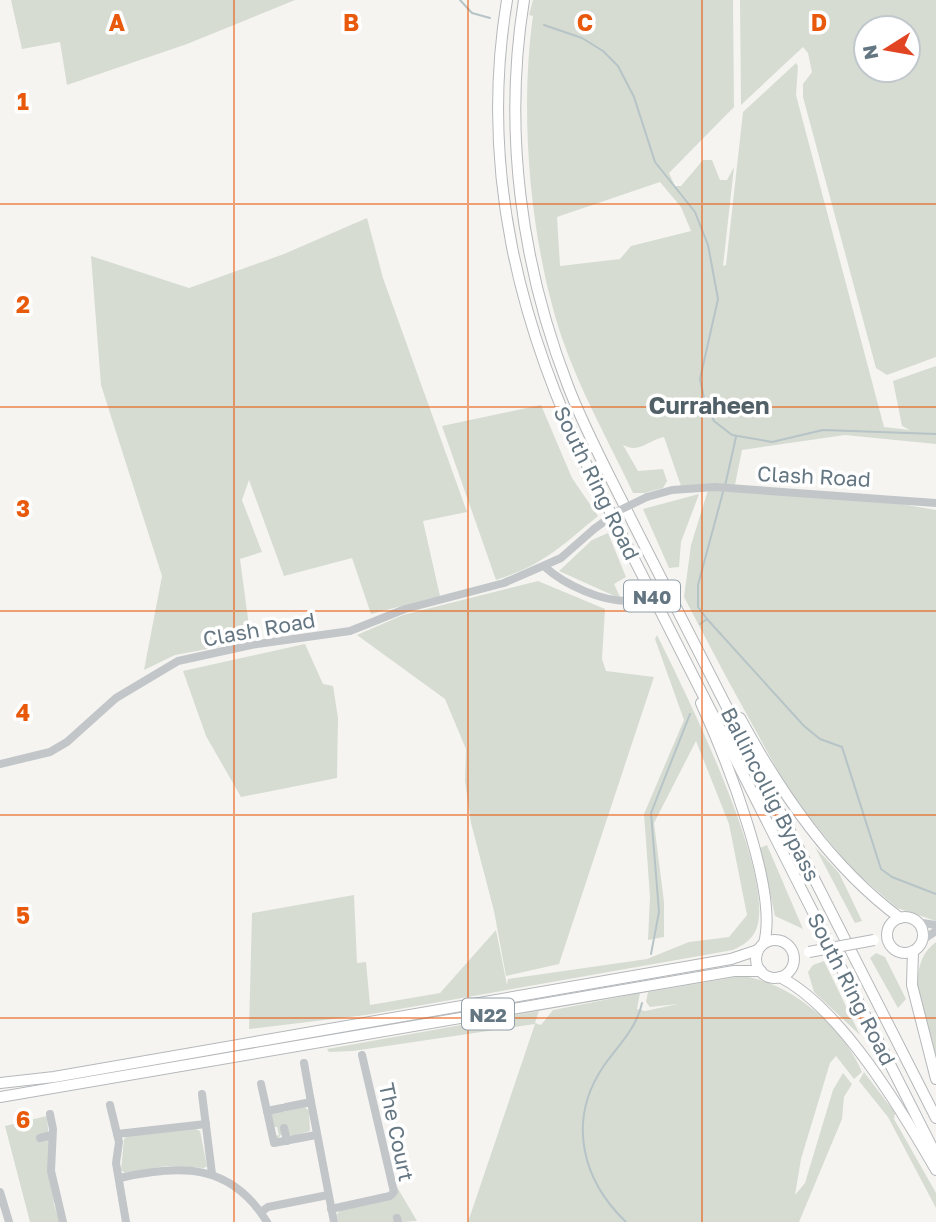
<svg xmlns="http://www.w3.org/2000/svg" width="936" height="1222" font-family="'Golos Text',sans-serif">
<rect width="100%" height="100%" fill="#f5f4f1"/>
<!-- green -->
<g fill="#d6dcd2" fill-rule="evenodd">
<path d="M11,0H295L187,44L67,85L60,42L22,49Z"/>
<path d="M533,0H733L734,107L669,173L675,186H681L703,160H712L720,180H727L734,167L723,266L726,265L743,112L796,63L798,66L796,95L884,427L910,430L902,426L893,381L936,366V444L845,435L742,450L735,485L681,486L664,437C648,440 640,454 623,445L638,471L663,469L667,481L663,488L644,493H633C609,442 580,391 562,338C530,243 519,115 533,16L529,15ZM660,182L681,207L691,231L631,246L620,259L560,266L557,217Z"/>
<path d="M740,0H936V357L887,375L876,368L803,97V84L812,72L808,53L803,47L741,105ZM866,28H908V70H866Z"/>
<path d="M367,218L383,278L467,512L423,521L440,596L371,614L352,558L284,576L249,480L242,500L262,552L240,559L251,641L175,655L144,670L162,576L101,385L91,256L189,288L284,254Z"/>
<path d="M541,405L572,478L598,516C560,547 545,564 496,580L442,426Z"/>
<path d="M708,490L889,502L936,510V921L897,908L852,869L791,795L724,673L684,597L691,545Z"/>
<path d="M699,494L681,542L679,567L669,568L643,509Z"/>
<path d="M608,533L626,577L614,584L621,599L559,571L592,540Z"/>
<path d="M538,581L605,609L602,659L606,671L654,677L559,964L506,976L494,911L471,823L465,781L466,749L445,699L357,635L403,615Z"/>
<path d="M657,635C683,687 778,878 756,930C751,941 743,945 733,950L366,1015L249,1029L252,913L354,895L357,963L366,962L370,1005L440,993L496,930L507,985L508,979L647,959L689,942L729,937L747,915L729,824L696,741L654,823L664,902V937L648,940L650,897L644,814L684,720L655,639Z"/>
<path d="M305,644L323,684L333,686L338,718L337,778L241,797L206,736L183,671Z"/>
<path d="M767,845L803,929L775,916L760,848Z"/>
<path d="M815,847L839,873L862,921L855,923Z"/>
<path d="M936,942V1063C927,1027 900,968 936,942Z"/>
<path d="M876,953L885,957L906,999L898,1008L870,958Z"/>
<path d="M824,961L860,1035L814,992L808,972L813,965Z"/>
<path d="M742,976C790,982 843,1027 862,1072L854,1079L836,1056L830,1063L801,1159L795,1195L805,1183L833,1090L843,1073L852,1084L844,1097L842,1119L799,1222H468L535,1024L353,1051L329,1052L327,1049L539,1011L535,1023L541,1025L553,1010L640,993L637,1009L645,1011L678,1004L650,1007L646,1002L648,992Z"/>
<path d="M864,1072L895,1113L894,1119L936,1193V1208L888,1117L859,1081Z"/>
<path d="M305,1107L309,1111L310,1131L293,1136L282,1133L278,1139L274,1136L279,1135L277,1127H272V1114Z"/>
<path d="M47,1116L54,1205L60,1222H30L5,1126Z"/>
<path d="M194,1128L200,1131L207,1166L204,1168L166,1166L125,1173L121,1170L124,1139L129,1135Z"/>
<path d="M397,1187L417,1221L402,1222L400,1217L395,1222H338L337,1214L341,1210L372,1204Z"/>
</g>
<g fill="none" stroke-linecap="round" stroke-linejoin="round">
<!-- stream -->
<g stroke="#b7c4c7" stroke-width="2">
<path d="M460,0L472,13L490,18"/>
<path d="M544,25L582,38L603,51L618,66L634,97L655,162L695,212L708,245L718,299L700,379L705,403L714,421L732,435L772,442L823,430L936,434"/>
<path d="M725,486L736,437"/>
<path d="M707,619L804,726L820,739L842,747L881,869L892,877L936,894"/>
<path d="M700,624L707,619L698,607V585L723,492"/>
<path d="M651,954L659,912L651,813L690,714"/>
<path d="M626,1222C582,1180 567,1121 603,1067C617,1047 637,1028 642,1003"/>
</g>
<!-- highway casing -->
<g stroke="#b5b8bb" stroke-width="12">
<g id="highway">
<path d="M507,0C479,169 519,327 593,478L936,1155"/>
<path d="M524,0C503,130 521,264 568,386C586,433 610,476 632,521L936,1118"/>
<path d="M701,703C725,756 779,890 764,943"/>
<path d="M740,718C781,793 831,867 900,918"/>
<circle cx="905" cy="935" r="18"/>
<circle cx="775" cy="959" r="19"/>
<path d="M913,951L912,985L936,1079"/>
<path d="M780,977C841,1008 902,1111 936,1170"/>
<path d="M0,1083L54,1077L731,959L758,950"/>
<path d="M0,1097L734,971H761"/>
</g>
</g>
<!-- minor -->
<g stroke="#c2c6c9" stroke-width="8">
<path d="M647,497L672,490L715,487L936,503"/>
<path d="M545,567C565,585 602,602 630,601"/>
<path d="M0,764L50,752L67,742L116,698L178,661L251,645L350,631L405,609L504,583L561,558L594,529"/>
<path d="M916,922L936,925"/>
<path d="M921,941L936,931"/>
<path d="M304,1063L311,1102"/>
<path d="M261,1084L267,1111"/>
<path d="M202,1094L212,1174"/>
<path d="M110,1105L119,1142L116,1163L126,1222"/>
<path d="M286,1107L311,1102L334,1222"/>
<path d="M282,1108L267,1111L274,1143L316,1135"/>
<path d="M50,1114L53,1129L51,1171L63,1222"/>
<path d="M284,1128L287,1141"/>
<path d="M117,1134L206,1124"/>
<path d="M40,1138L52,1135"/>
<path d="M120,1178C180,1164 231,1163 267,1222"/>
<path d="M0,1192L9,1222"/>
<path d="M331,1209L390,1196L394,1192L362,1055"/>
<path d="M261,1212L268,1207L328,1195"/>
<path d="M397,1218L398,1222"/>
</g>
<!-- highway -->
<use href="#highway" stroke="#fff" stroke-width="10"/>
<!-- highway-bridge casing -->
<g stroke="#b5b8bb" stroke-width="12" stroke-linecap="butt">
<path id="highway-bridge" d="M809,952L874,940"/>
</g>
<!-- minor-bridge -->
<path stroke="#c2c6c9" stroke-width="8" d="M594,529L620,510L647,497"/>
<!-- highway-bridge -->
<use href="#highway-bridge" stroke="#fff" stroke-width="10"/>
</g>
<!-- grid -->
<path fill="none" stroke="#e8590c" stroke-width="2" stroke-opacity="0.55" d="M234,0V1222M468,0V1222M702,0V1222M0,204H936M0,407H936M0,611H936M0,815H936M0,1018H936"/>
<g text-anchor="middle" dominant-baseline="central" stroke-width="7" stroke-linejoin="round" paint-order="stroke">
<!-- shield labels -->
<g fill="#fff" stroke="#929fa8" stroke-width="2">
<rect x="624" y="580.5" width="56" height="31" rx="5"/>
<rect x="462" y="998.5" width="52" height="31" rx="5"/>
</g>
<g font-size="19" font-weight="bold" fill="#647682">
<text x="652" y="596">N40</text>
<text x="488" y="1014">N22</text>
</g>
<!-- street labels -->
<g font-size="21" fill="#647682" stroke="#fff">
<text transform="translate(814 476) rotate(3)">Clash Road</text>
<text transform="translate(597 483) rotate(64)">South Ring Road</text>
<text transform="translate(259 629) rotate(-10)">Clash Road</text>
<text transform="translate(771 794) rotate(63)">Ballincollig Bypass</text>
<text transform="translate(852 989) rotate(63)">South Ring Road</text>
<text transform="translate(397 1132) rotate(78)">The Court</text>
</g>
<!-- quarter labels -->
<g font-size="24" font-weight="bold" fill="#515f67" stroke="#fff">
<text x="709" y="404">Curraheen</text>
</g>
</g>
<g font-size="23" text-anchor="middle" font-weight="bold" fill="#e8590c" stroke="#fff" stroke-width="7" stroke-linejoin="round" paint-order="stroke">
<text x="117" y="31">A</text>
<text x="351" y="31">B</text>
<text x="585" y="31">C</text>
<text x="819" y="31">D</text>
<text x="23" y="110">1</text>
<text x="23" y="313">2</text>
<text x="23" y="517">3</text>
<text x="23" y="721">4</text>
<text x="23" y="924">5</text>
<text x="23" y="1128">6</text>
</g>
<!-- north arrow -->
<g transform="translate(887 49) rotate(259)"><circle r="33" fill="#ffffff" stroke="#c1c8cd" stroke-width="2"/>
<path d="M0-5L12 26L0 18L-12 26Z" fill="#e24523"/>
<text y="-10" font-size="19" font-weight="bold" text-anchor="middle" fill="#647682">N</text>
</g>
</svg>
